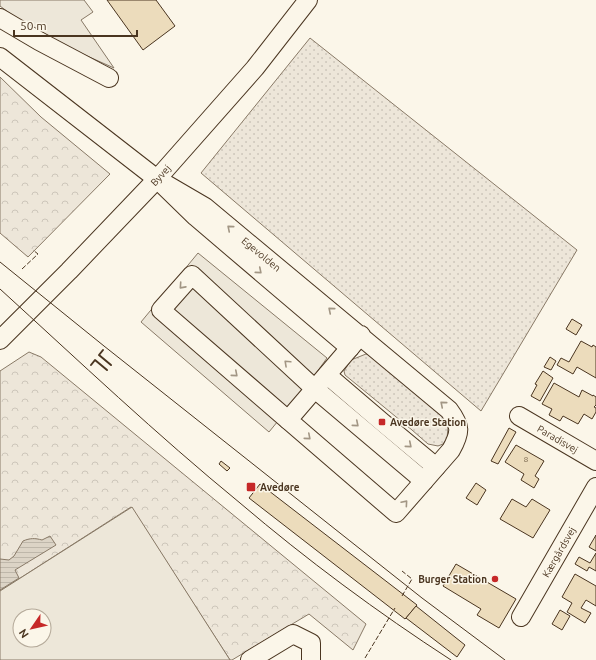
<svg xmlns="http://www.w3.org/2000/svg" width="596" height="660" font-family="Ubuntu,sans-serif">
<defs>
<pattern id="grass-dots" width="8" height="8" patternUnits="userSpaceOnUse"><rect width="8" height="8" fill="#ede6d9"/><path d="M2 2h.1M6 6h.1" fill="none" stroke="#cdc6ba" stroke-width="1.8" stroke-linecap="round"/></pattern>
<pattern id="forest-crowns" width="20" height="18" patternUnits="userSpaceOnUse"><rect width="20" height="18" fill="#ede6d9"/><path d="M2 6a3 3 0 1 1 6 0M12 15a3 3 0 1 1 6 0" fill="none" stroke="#cdc6ba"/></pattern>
<pattern id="water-rules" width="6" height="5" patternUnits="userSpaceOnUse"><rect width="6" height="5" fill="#dcd4c6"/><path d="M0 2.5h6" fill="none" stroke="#beb7aa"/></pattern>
</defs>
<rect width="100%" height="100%" fill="#fbf6e9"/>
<!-- grass -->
<g fill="url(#grass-dots)" stroke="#887966">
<path d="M310,38L577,250L481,411L201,173Z"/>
<path d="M366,354L378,358L443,414L448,427L447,439L443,444L438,446L428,444L412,430L345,375L344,371L351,360Z"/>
</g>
<!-- forest -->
<g fill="url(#forest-crowns)" stroke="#887966">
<path d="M0,77L41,117L110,174L28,257L0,233Z"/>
<path d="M29,352L41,357L366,624L353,650L309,614L232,660H230L131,507L0,591V371Z"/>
</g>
<!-- parking -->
<g fill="#ede7d9" stroke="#887966" fill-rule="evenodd">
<path d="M0,0H84L93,12L81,20L114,68L69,48L24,24L0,6Z"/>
<path d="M198,253L327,358L309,383L269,432L141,322Z"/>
<path d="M132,507L230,660H0V591ZM20,616H44V640H20Z"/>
</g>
<!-- water -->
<path fill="url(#water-rules)" stroke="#887966" d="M50,536L56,545L15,570L19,578L0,590V559L9,560L14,556L23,541C30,538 35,538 42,540Z"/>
<!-- building -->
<g fill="#ecdcbc" stroke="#4a3520">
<path d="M107,0H156L175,26L143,50Z"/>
<path d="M572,319L582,325L576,335L566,329Z"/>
<path d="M581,341L592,347L593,345L596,347V378L577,367L573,374L557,365L561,358L569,362Z"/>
<path d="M550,357L556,361L551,370L544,367Z"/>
<path d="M543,371L553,378L540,401L531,396L537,385L535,384Z"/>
<path d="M554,383L579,397L582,390L593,396V395L596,397V405L594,407L596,408V412L592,419L584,414L578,424L563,416L560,421L549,415L552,409L542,404Z"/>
<path d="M509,428L516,432L498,464L491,461Z"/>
<path d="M516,445L544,461L535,476L539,479L534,488L521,480L524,474L505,462Z"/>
<path d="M221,461L230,468L227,471L219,464Z"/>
<path d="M476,483L486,490L477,505L466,498Z"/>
<path d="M260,484L417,605L406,618L405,619L249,498Z"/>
<path d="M512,499L526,507L532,499L550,510L533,538L500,519Z"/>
<path d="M596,535V551L589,547Z"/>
<path d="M596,553V571L589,567L587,571L575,564L579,557L590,563Z"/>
<path d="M456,564L516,599L499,628L477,615L481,609L443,586Z"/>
<path d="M575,574L596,586V606L586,600L581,608L591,613L585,623L567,612L572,603L562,597Z"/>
<path d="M416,606L465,645L457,657L406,618Z"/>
<path d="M560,610L570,616L562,630L552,624Z"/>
</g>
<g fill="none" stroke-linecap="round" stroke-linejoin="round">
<!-- minor casing -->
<g stroke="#4a3520" stroke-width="20">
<g id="minor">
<path d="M0,18L39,41L109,78"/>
<path d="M0,57L157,179L196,217L350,348"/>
<path id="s1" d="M157,179L205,207L449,410C461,426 461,432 451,450L396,513L288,420L361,335"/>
<path id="s2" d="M0,340L69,271L157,179L255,68L308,0"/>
<path d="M327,375L382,422L436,467"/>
<path id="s3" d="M519,416L596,461"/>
<path d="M288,420L161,310L192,275L315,389L424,481"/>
<path id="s4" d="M521,617L596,487"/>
<path d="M250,660L293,634L311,643V660"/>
</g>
</g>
<!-- minor -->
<use href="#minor" stroke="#fbf6e9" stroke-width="18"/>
<!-- tram -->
<g stroke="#4a3520" stroke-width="1">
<path d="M0,262L104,346L422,598L505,660"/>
<path d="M0,289C79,361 157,435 240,503C307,560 377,612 451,660"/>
</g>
<!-- fence -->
<g stroke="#4a3520" stroke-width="1" stroke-dasharray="5 2" stroke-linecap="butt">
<path d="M22,269L38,254L33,250"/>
<path d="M402,596L412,579L402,571"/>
<path d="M365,658L395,608"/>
</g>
<!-- wall -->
<g stroke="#4a3520" stroke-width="2">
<path d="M103,350L99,355L111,365"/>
<path d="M91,365L95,360L107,370"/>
</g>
</g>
<!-- one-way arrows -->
<defs><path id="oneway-chevron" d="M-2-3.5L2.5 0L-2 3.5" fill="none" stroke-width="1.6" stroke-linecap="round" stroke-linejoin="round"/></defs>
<g stroke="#a29684">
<use href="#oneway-chevron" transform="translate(230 228) rotate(-140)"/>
<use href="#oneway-chevron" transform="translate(259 271) rotate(40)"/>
<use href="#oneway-chevron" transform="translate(182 286) rotate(132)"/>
<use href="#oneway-chevron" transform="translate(331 310) rotate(-140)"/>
<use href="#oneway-chevron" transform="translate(287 363) rotate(-137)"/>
<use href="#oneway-chevron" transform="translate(235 374) rotate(41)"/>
<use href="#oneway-chevron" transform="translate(443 404) rotate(-140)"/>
<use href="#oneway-chevron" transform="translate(356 424) rotate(40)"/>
<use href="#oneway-chevron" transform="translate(308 437) rotate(41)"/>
<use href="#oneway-chevron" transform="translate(409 445) rotate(40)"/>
<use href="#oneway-chevron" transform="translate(405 503) rotate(-49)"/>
</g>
<!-- markers -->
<g fill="#c62828" stroke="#fbf6e9" stroke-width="1.5">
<rect x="378" y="418" width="8" height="8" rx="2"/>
<rect x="246" y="482" width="10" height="10" rx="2"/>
<circle cx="495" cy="579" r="4"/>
</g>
<g text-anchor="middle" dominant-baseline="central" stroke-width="3" stroke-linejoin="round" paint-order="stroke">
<!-- number labels -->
<g font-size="8" fill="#725f47">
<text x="526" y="459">8</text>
</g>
<!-- street labels -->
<g font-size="10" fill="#4a3520" stroke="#fbf6e9">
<text stroke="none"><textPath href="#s2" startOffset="230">Byvej</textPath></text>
<text stroke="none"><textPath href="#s1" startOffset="129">Egevolden</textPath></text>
<text stroke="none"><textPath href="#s3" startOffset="45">Paradisvej</textPath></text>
<text stroke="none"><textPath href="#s4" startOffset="75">Kærgårdsvej</textPath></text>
</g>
<!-- poi labels -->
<g font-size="10" font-weight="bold" fill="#4a3520" stroke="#fbf6e9" text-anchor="start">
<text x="390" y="422">Avedøre Station</text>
<text x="260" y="487">Avedøre</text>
<text x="487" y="579" text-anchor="end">Burger Station</text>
</g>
</g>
<!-- north arrow -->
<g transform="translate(32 628) rotate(236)"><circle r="19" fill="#fbf6e9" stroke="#b4a999"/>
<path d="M0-3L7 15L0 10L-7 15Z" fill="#c62828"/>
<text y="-6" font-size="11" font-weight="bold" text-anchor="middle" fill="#4a3520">N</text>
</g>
<!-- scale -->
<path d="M14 30v6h123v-6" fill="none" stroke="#4a3520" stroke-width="2"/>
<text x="20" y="30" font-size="12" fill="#4a3520" stroke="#fbf6e9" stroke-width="3" paint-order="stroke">50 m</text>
</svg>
